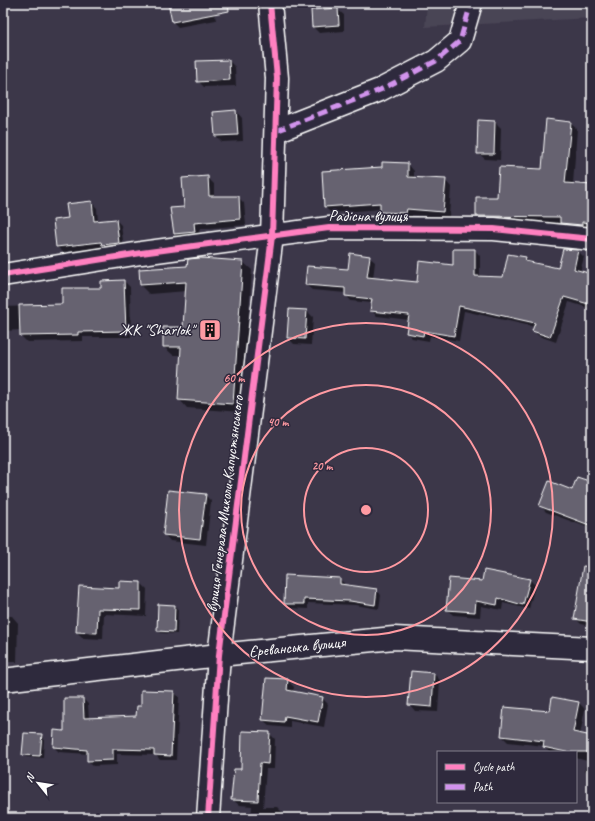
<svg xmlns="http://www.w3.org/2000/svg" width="595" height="821" font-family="Caveat,sans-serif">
<rect width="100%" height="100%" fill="#3c3749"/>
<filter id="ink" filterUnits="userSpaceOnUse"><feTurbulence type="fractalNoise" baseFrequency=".025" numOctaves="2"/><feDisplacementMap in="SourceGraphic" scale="8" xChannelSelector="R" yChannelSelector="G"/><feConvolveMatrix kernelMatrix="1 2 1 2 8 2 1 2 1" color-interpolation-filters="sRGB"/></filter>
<g filter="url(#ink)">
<!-- built -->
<path fill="#494455" d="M427,3H592V18L425,27Z"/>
<!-- shadow -->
<g fill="#0007">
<path d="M169,3H212L216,20L178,27L173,22Z"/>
<path d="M337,9L344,15V31L319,33L313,27Z"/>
<path d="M229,61L235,67L236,86L204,87L198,81Z"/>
<path d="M236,111L242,118L243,141L222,142L216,136Z"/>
<path d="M495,122L501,128L500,160L485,159L478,153Z"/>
<path d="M570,123L577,129L573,184L592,186V230L568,228L563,224L483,223L477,216L498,198L543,170Z"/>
<path d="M408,164L414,171V178L445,180L451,187L449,217L412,215V218L387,217L381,209L331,213L325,207L383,168Z"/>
<path d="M208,178L214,184V197H238L244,203L246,225L199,229L200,237L181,240L174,234L185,208Z"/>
<path d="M91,202L97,208L98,222L116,220L121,225L124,248L108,250L105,247L63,252L57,247L54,221L69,219Z"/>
<path d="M475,250L480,256V277L504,278L525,258L529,263L559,269L564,250L578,251L584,257L580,272L592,275V309L569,302L556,342L539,336L533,331L535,327L464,311L459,341L430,336L429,341L412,338L407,333L409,320L377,316L372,311V303L351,301L346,295V293L312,290L306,285L349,270L369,257L375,262L373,279L418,283L454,266Z"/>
<path d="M243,262L252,270L241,412L187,408L179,399L182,355H173L164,347L184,328L187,291L149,294L140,285L188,266Z"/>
<path d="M124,281L130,287L131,337H83V341L27,342L21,336V330L3,331V307L63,305Z"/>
<path d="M307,311L313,317L311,345L294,344L288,338Z"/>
<path d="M592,483V529L546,512L540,505Z"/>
<path d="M205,495L211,501L206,545L170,541L164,534Z"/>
<path d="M339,579L344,583V586L376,590L381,595L379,609L355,605L308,603V609L289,608L285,603Z"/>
<path d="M530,580L535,585L529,609L503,603L502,610L481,606L480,617L453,615L447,609L483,582Z"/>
<path d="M120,582L141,583L147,589L146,616L104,614L103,639L83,638L77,632L80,587L120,589Z"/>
<path d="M592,586V626L581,624L575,618Z"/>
<path d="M175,606L178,608L177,634L161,633L158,630Z"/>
<path d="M3,616H12L18,623L17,662H3Z"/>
<path d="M434,674L440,680L438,712L415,711L409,704Z"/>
<path d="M287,680L294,687L293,692L322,698L328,704L324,727L290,721V728L270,726L263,720Z"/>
<path d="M174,692L179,697L176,760H160L156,755L117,754V765L93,766L88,761V754L59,752L54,747L65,732V699H83L88,704L89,719L137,716L142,707Z"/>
<path d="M553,698L579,703L585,709L580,735L592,737V777L585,770L587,761L576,758V752H549L544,746L508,742L502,736L505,708L550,712Z"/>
<path d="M269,733L275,739L274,769H266L263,807H277L283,813V818H251L252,806L239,805L232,799L242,770Z"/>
<path d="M42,735L44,738L43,758L26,757L23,754Z"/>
</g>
<!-- building -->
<g fill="#666270" stroke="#fff">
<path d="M168,3H228L229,11L172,22Z"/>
<path d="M338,8L339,25L312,27L311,10Z"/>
<path d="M229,60L230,80L197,82L196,61Z"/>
<path d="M236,110L238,135L215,136L213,112Z"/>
<path d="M546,119L571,122L565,183L592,185V223L582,222V225L560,223V217L476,216V197H497L499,167L542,169Z"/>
<path d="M478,120L495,121L494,154H477Z"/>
<path d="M382,162L408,163V177L446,179L443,212L407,209L406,213L380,212V203L324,207L322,171L382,167Z"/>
<path d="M208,176L209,196H239L240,219L194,223L195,232L174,234L170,208L184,207L182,178Z"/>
<path d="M92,201L94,221L116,219L119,243L102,245L101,242L56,247L53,220L68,218L66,204Z"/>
<path d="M453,249H475V276L503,277L508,254L526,257L525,261L558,268L563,249L578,250L574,269L592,274V305L564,297L550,337L532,331L535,323L459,306L454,336L424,331L423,336L406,333L409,315L370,311L372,299L345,296V288L305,285L307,266L348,269L350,253L370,256L367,277L417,282L419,261L453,265Z"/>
<path d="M200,258L243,261L233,404L178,400L181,347H163V327H183L186,282L140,285L139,269L187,266L188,259Z"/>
<path d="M124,280L126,331L78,332V335L20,336L19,305L62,304V288H101V281Z"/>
<path d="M289,309L307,310L305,339L287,338Z"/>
<path d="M577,477L592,482V526L539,506L549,481L572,490Z"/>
<path d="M168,490L206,494L200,539L163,535Z"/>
<path d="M583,566L592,567V622L574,619Z"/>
<path d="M484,570L530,579L523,605L498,598L497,605L476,601L475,612L446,610L449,578L482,581Z"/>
<path d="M285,575L340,578V584L377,589L375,605L350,601L304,599V604H284Z"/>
<path d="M119,581L141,582V610L98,609L97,633L76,632L79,586L119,588Z"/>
<path d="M158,604L175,605L174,632L157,631Z"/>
<path d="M411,671L434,673L432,707L408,705Z"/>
<path d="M266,678L288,679L287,690L323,697L318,722L285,716L284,722L262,720Z"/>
<path d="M141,690L174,691L171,756L154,755V750L113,749V760L87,761V750L53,747L54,730L64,731V698H83L84,718L136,716L137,706H141Z"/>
<path d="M552,697L579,702L573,732L592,736V752H566L543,747L544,741L501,736L504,707L550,711Z"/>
<path d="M242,731L270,732L268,764L260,763L258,801L231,800L234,769H241Z"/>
<path d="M24,733L42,734L40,756L22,755Z"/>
</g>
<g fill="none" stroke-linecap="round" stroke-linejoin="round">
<!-- minor casing -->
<g stroke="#fff" stroke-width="25">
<g id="minor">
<path d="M276,131L380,90L436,61L460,41L471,3"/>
<path d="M3,275L141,253L329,228L494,229L592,239"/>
<path d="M3,680L219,655L394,638L592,648"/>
<path d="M208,818L219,655L272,236L277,78L270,3"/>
</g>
</g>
<!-- minor -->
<use href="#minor" stroke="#2f2a3d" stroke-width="22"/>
<!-- quiet -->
<path stroke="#d193ec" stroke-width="5" stroke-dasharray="10 5" stroke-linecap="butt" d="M276,131L380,90L436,61L460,41L471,3"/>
<!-- cycleway casing -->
<g stroke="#2f2a3d" stroke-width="8">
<g id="cycleway">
<path d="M3,275L141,253L329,228L494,229L592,239"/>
<path d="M208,818L219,655L272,236L277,78L270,3"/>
</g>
</g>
<!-- cycleway -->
<use href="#cycleway" stroke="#ff80c0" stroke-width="6"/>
</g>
</g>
<!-- distance rings -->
<g fill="none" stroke="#ff9aa2" stroke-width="2">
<circle cx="366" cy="510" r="62"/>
<circle cx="366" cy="510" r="125"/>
<circle cx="366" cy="510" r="187"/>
</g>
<!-- icons -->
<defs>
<g id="building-square" transform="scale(1.15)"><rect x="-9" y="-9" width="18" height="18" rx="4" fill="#ff9aa2" stroke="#2f2a3d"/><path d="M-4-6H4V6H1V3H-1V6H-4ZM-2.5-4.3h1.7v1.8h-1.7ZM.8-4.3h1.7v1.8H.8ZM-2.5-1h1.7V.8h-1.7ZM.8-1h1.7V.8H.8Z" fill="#111"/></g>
</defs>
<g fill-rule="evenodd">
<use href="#building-square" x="210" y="330"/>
</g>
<g text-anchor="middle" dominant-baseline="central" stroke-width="3" stroke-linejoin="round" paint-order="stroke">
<!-- street labels -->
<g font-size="16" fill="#fff" stroke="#2f2a3d">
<text x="368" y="216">Радісна вулиця</text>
<text transform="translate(225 504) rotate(-83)">вулиця Генерала Миколи Капустянського</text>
<text transform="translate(297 647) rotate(-6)">Єреванська вулиця</text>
</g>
<!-- poi labels -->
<g font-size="16" fill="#fff" stroke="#2f2a3d" text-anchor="end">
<text x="194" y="330">ЖК "Sharlok"</text>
</g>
</g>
<circle cx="366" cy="510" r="6" fill="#ff9aa2" stroke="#2f2a3d" stroke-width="2"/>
<g font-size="12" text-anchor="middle" font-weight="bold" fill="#ff9aa2" stroke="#2f2a3d" stroke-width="3" stroke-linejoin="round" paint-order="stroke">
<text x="234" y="382">60 m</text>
<text x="278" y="426">40 m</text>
<text x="322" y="470">20 m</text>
</g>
<!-- margin -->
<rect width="595" height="821" fill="none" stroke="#2f2a3d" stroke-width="16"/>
<rect x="8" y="8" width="579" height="805" fill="none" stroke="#fff" stroke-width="1.5" filter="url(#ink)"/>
<!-- legend -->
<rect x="437" y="751" width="140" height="52" fill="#2f2a3d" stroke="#827f8b"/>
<rect x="445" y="764" width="20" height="6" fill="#ff80c0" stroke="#827f8b"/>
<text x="473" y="771" font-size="12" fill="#ffffff">Cycle path</text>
<rect x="445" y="784" width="20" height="6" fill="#d193ec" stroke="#827f8b"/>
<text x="473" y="791" font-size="12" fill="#ffffff">Path</text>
<!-- north arrow -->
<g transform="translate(38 783) rotate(300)" stroke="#2f2a3d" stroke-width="3" paint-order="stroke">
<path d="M0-3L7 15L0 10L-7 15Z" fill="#ffffff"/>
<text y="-6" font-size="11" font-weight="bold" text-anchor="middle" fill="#ffffff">N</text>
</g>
</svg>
